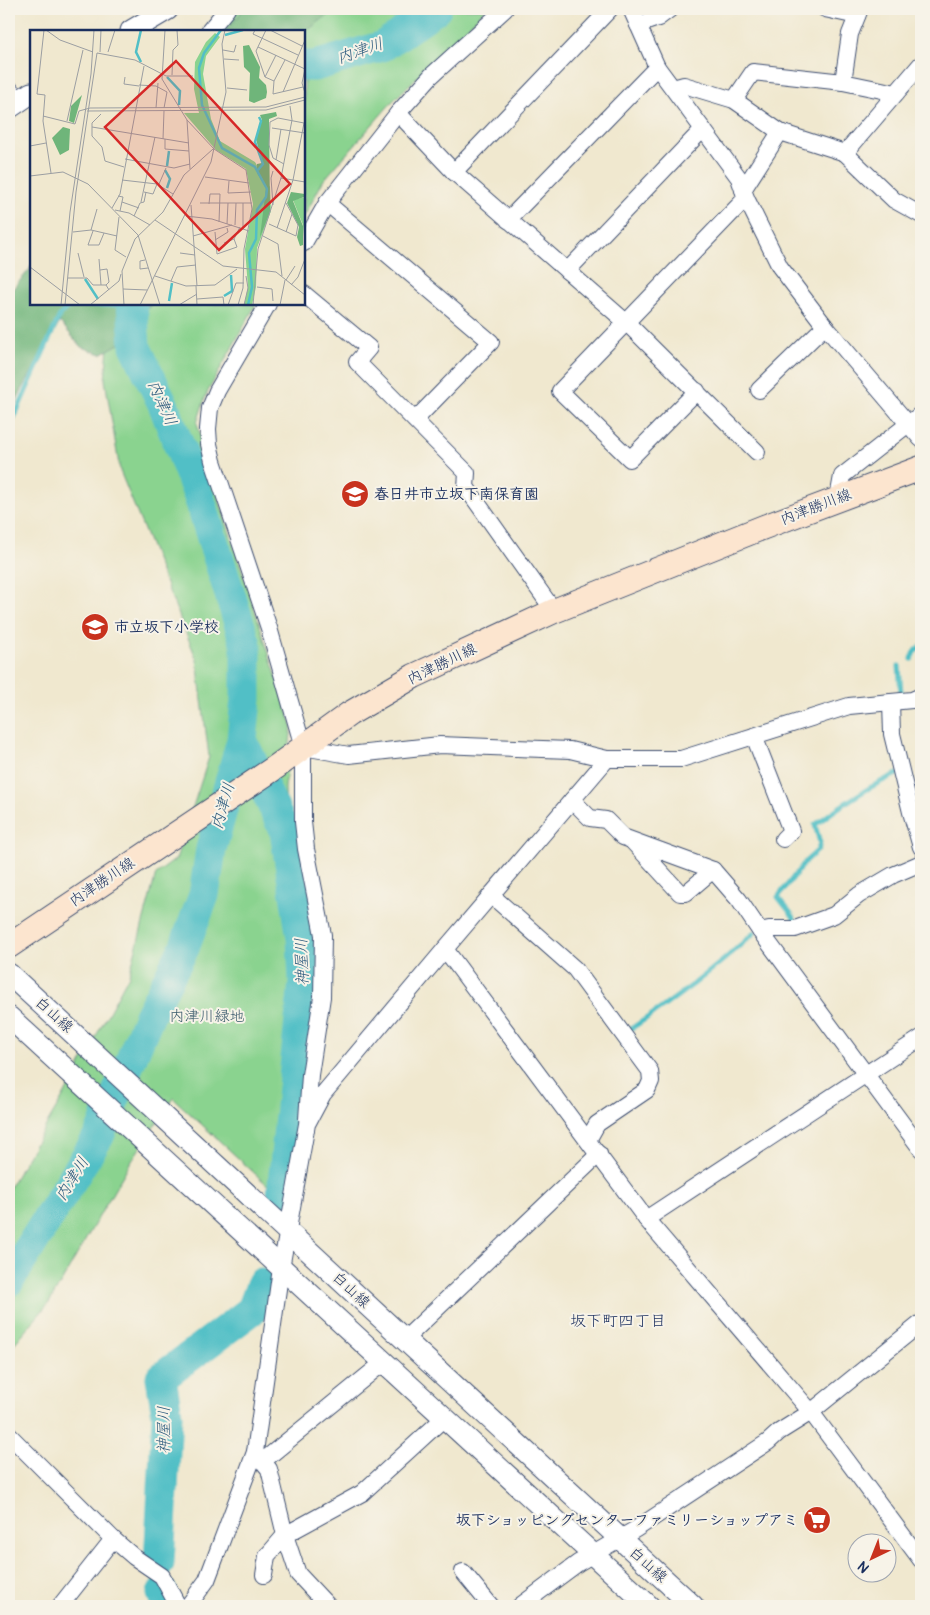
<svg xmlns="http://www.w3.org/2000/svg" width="930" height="1615" font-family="Pangolin,'Klee One',sans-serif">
<rect width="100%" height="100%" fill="#f7f3e8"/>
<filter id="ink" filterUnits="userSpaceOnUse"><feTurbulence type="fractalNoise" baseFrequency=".02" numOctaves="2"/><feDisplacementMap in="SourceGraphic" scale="10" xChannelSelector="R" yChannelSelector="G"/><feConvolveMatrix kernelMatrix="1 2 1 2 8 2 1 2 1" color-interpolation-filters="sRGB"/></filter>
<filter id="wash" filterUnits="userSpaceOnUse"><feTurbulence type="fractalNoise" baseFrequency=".0096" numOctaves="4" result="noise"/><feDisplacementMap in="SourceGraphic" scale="20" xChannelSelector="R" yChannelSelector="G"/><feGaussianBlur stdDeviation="1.12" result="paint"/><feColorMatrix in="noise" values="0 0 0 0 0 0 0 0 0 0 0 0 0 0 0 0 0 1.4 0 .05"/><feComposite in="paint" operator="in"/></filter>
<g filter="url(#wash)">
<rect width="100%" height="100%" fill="#f0e8cf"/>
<!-- green -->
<g fill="#8ad38f" stroke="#528176">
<path d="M237,9H486L392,102L323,181L304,217V31H219Z"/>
<path d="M112,304H256L206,395L197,423L218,496L292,725L285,788L290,898L299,958L288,1114L277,1194L173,1098L130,1163L49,1303L9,1350V1188L63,1097L129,975L156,874L176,859L209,757L197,660L120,471L105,380Z"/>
</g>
<!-- forest -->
<g fill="#6fb57a" stroke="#45726c">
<path d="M244,9H336L304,33V31H226Z"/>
<path d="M31,265V304H151L126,340L101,354L81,347L60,322L9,413V292L11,291L30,269Z"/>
</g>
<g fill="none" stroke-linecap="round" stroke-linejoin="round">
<!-- stream -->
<g stroke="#51bfc6" stroke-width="5">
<path d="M9,429L60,315L70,305H132"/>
<path d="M912,659L914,652L921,647"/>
<path d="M899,666L901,693"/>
<path d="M796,924L793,916L778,897L806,861L818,850L820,843L815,825C841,805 867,787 897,774"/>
<path d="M626,1032C671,1003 714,970 754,933"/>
</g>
<!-- river -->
<g stroke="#51bfc6" stroke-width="31">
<path d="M304,66H315L383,46L436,9"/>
<path d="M247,751L285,832L302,938L304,981L282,1194"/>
<path d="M9,1281L99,1136L149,1016L184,948L204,895L211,849L242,740L246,699V645L199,497L163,404L135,346L132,304"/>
<path d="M159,1563L167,1415L161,1378L252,1310L262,1283"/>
<path d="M162,1593L167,1606"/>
</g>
</g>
</g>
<g filter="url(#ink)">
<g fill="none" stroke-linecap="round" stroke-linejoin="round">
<!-- minor casing -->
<g stroke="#3b4b6f" stroke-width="18">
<g id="minor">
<path d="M631,9L657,67L739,178L746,198L780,267L825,326L921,439"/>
<path d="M825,9L857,16"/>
<path d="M638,25L658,18L670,9"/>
<path d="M209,31L227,9"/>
<path d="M843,82L850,34L860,9"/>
<path d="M9,88L19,101"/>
<path d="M673,88L684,85L734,100L780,132L845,153L894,200L921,215"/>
<path d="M734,100L753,72L843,82L896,93"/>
<path d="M398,113L454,172L627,323L757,452"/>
<path d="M845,153L921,64"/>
<path d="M454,172L610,9"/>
<path d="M743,190L780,132"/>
<path d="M327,203L491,342L415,420"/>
<path d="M508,220L657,67"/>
<path d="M304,243L327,203L398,113L431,76L505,9"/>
<path d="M567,271L703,129"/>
<path d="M304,294L369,348L357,362L467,473L466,487L554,611"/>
<path d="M268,304L217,391L210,408L208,429L209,444L213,461L269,628L303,747V822L306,849L323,935L322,997L310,1075L307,1119"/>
<path d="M759,390L825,326"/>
<path d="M697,391L630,459L560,391L746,198"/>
<path d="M838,498L842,476L921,414"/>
<path d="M891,702L892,734L911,812L921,847"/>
<path d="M754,736L791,831L783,839"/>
<path d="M303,747L349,755L440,745L570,750L607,759H681L849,706L912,700L921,696"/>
<path d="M572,800L590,818L606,820L623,837L713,870L739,900L760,931L921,1149"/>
<path d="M633,842L680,893H686L713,870"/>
<path d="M491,895L575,969L650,1071L651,1081L647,1090L597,1124L588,1140"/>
<path d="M760,931L769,929H795L834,915L859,895L893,875L921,863"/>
<path d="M445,949L646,1219L811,1412L921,1560"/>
<path d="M646,1219L921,1038"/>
<path d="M405,1339L599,1154"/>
<path d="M9,1435L113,1539L134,1557L162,1576L178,1606"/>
<path d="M255,1452L269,1469L285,1535L298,1574L328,1606"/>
<path d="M263,1461L384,1362"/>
<path d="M463,1572L491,1606"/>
<path d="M264,1575L267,1556L285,1535L362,1493L444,1418"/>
<path d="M60,1606L113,1539"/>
<path d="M188,1606L207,1580L255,1452L281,1268L307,1124L323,1094L445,949L607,759"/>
<path d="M520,1606L578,1563L636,1529L768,1442L779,1432L811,1412L921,1323"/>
</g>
</g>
<!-- tertiary casing -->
<g stroke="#3b4b6f" stroke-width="23">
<g id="tertiary">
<path d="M131,31L168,9"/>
<path d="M9,108L31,93"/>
<path d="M9,974L693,1606"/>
<path d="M9,1017L649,1606"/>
</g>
</g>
<!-- secondary casing -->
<g stroke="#3b4b6f" stroke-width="26">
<path id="secondary" d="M9,946L276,767L349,714L414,676L554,611L764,527L921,468"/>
</g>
<!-- minor -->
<use href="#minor" stroke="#fff" stroke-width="16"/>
<!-- tertiary -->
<use href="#tertiary" stroke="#fff" stroke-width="21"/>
<!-- secondary -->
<use href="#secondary" stroke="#fce5cf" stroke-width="24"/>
</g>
</g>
<!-- icons -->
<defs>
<g id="school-disc" transform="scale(1.4375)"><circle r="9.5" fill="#c8321e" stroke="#f7f3e8"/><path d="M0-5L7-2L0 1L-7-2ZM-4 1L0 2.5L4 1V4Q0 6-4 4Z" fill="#fff"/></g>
<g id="supermarket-disc" transform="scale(1.4375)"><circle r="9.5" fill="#c8321e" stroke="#f7f3e8"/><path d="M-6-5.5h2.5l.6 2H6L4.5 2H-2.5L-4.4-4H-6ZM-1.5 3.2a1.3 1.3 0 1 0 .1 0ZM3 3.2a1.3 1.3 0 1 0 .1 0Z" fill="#fff"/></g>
</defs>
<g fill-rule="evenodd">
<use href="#school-disc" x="355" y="494"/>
<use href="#school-disc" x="95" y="627"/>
<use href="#supermarket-disc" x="817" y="1520"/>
</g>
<g text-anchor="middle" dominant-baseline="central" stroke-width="4" stroke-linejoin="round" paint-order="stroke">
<!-- poi labels -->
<g font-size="15" font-weight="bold" fill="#1b2f5e" stroke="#f7f3e8" text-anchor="start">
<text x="374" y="494">春日井市立坂下南保育園</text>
<text x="114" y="627">市立坂下小学校</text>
<text x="798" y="1520" text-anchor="end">坂下ショッピングセンターファミリーショップアミ</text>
</g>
<!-- street labels -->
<g font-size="15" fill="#1b2f5e" stroke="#f7f3e8">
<text transform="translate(816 507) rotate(-21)">内津勝川線</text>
<text transform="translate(442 664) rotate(-26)">内津勝川線</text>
<text transform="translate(102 882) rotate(-34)">内津勝川線</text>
<text transform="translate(54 1015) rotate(42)">白山線</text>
<text transform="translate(351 1290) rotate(43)">白山線</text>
<text transform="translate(648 1565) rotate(42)">白山線</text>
</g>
<!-- park labels -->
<g font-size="15" fill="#37586a" stroke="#f7f3e8">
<text x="207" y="1016">内津川緑地</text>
</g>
<!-- water labels -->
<g font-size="16" font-style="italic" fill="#2b5a7d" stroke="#f7f3e8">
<text transform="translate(360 51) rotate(-19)">内津川</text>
<text transform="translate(162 403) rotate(66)">内津川</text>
<text transform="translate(223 806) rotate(-74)">内津川</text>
<text transform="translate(302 962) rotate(-92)">神屋川</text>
<text transform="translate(72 1179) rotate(-58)">内津川</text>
<text transform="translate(164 1430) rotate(-90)">神屋川</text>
</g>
<!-- neighbourhood labels -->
<g font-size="16" fill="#1b2f5e" stroke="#f7f3e8">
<text x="618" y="1321">坂下町四丁目</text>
</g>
</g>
<!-- overview -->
<g transform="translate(30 30)">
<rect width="275" height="275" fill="#f0e8cf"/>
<path d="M185,3L190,7L176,26L173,44L181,89L190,111L225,132L240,157L241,181L227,218L226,257L222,275H214L218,257L215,219L223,174L216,139L186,120L154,83H169L164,59L165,32L176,12ZM275,167V218L273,195L263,170Z" fill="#8ad38f"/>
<path d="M219,15L230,37L229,48L236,55L237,62L236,68L224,73L219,71L220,43L214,37L213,16ZM52,65L44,93L39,91L41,76ZM246,82L247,86L239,89L240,182L230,207L236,158L227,143V134L232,133L226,109L232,90L230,85ZM33,97L40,99L39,120L30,125L22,108ZM261,162L275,164L274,167L263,171L273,196V215L270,216L267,207L269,197L257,173Z" fill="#6fb57a"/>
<path fill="none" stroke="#51bfc6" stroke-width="2.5" d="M191,0L174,23L169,38L172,75L192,118L225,137L237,159L236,167L227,180L226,209L219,223L222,257L218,275M195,5L213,0M111,32L106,22L111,0M137,47L150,61L149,75M137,136L139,121M135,140L140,149L137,158M228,140L233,134L225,112L231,91L229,87M55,249L68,269M194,266L202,261L201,245M139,271L142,253"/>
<path fill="none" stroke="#9b9ea2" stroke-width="1" d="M14,0L7,64L15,65L13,91L21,143M16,0L30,10L63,22M135,0L132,49L157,90L160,139M225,0L223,4L268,25M236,0L226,21L235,47L244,51L243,64L273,57M240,0L272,16M228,17L275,39M193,20L204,22L206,15M70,22L71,0M78,22L85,0M67,23L105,30L136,46H163M194,29L209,30M275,39L272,53L275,63M142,45L143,20L148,15L147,0M95,47L94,54L109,56M235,47L246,25M244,51L255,30M109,55L126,56L137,62M197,58L217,60M253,62L275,10M126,78L128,53M134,78L137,62M57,81L236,80L275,70M71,84L62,93V106L72,117L75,131L94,137M13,86L45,94L49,81L60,78L236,77L275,67M157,90L184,119L216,140L222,179L214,219L213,258L208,275M37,91L53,20M62,97L159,113M242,98L275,103M133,109L134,81M135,109V119L159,121M0,116L16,113M95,129L144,138L160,134M246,130L251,99M243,141L241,148L243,175M0,146L33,142L58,154L108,205L130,275M175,147L219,153M251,148L275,152M92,150L127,154L143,164M199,151L198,163L221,162M129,154L136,138M114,162L123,164L127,154M88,166L93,167L90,181M92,172L109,178M111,172L125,107M170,173H222M179,174L180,164H190L189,192M161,175L167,256M82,178L90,164L114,36M85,180L99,183L120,195M104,186L110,173L114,172L116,162M156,186L182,189L219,201M89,187L85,220L96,227M125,190L193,236L246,242L275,265M197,194L198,173M239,194L266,206L268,195L256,173M205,195L206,173M247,198L263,150L274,93L248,88L240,92L239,115L243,128L254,134M213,199V173M61,200L67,179M63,201L58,215H69L74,203M43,202L61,200L87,206M185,202L187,224L207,217L204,209M256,202L262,184M163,206L202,195M233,206L248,214L252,246M185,210L198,202L197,198M194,213L204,209L210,197M48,223L54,247M150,223L165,225M69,229L71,255M115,230L110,231V239L118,238M0,237L50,275M70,240L77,239L79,252L76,255M125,246L156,256L185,255L207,239M38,248H57L63,255H76L79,260M256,250L265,236M141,251L147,237L166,235M261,255L268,247L275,229M166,256L167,275M227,257L242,259L243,271M93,259L117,260M167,269L193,267L194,275M31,275L40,182L61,44L64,0M35,275L46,162L67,23M60,275L89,251L91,244M94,275L92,241L105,209L133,182L154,145L183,119M110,275L181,132L196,62L192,14L195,0M149,275L167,264M198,275L206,253H214M214,275L218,258L216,246M223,275L228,219L251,148L262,90L260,76M250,275L255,250"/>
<path fill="#d62828" fill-opacity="0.15" stroke="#d62828" stroke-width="2.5" d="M146,31L260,154L189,220L75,97Z"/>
<rect width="275" height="275" fill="none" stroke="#1b2f5e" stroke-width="2.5"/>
</g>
<!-- margin -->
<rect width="930" height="1615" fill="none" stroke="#f7f3e8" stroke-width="30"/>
<!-- north arrow -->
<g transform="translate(872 1558) rotate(223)"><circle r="24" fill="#f7f3e8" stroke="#9fa5b1"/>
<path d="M0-4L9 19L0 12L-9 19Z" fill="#c8321e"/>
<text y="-8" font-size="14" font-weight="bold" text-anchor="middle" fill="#1b2f5e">N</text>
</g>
</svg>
